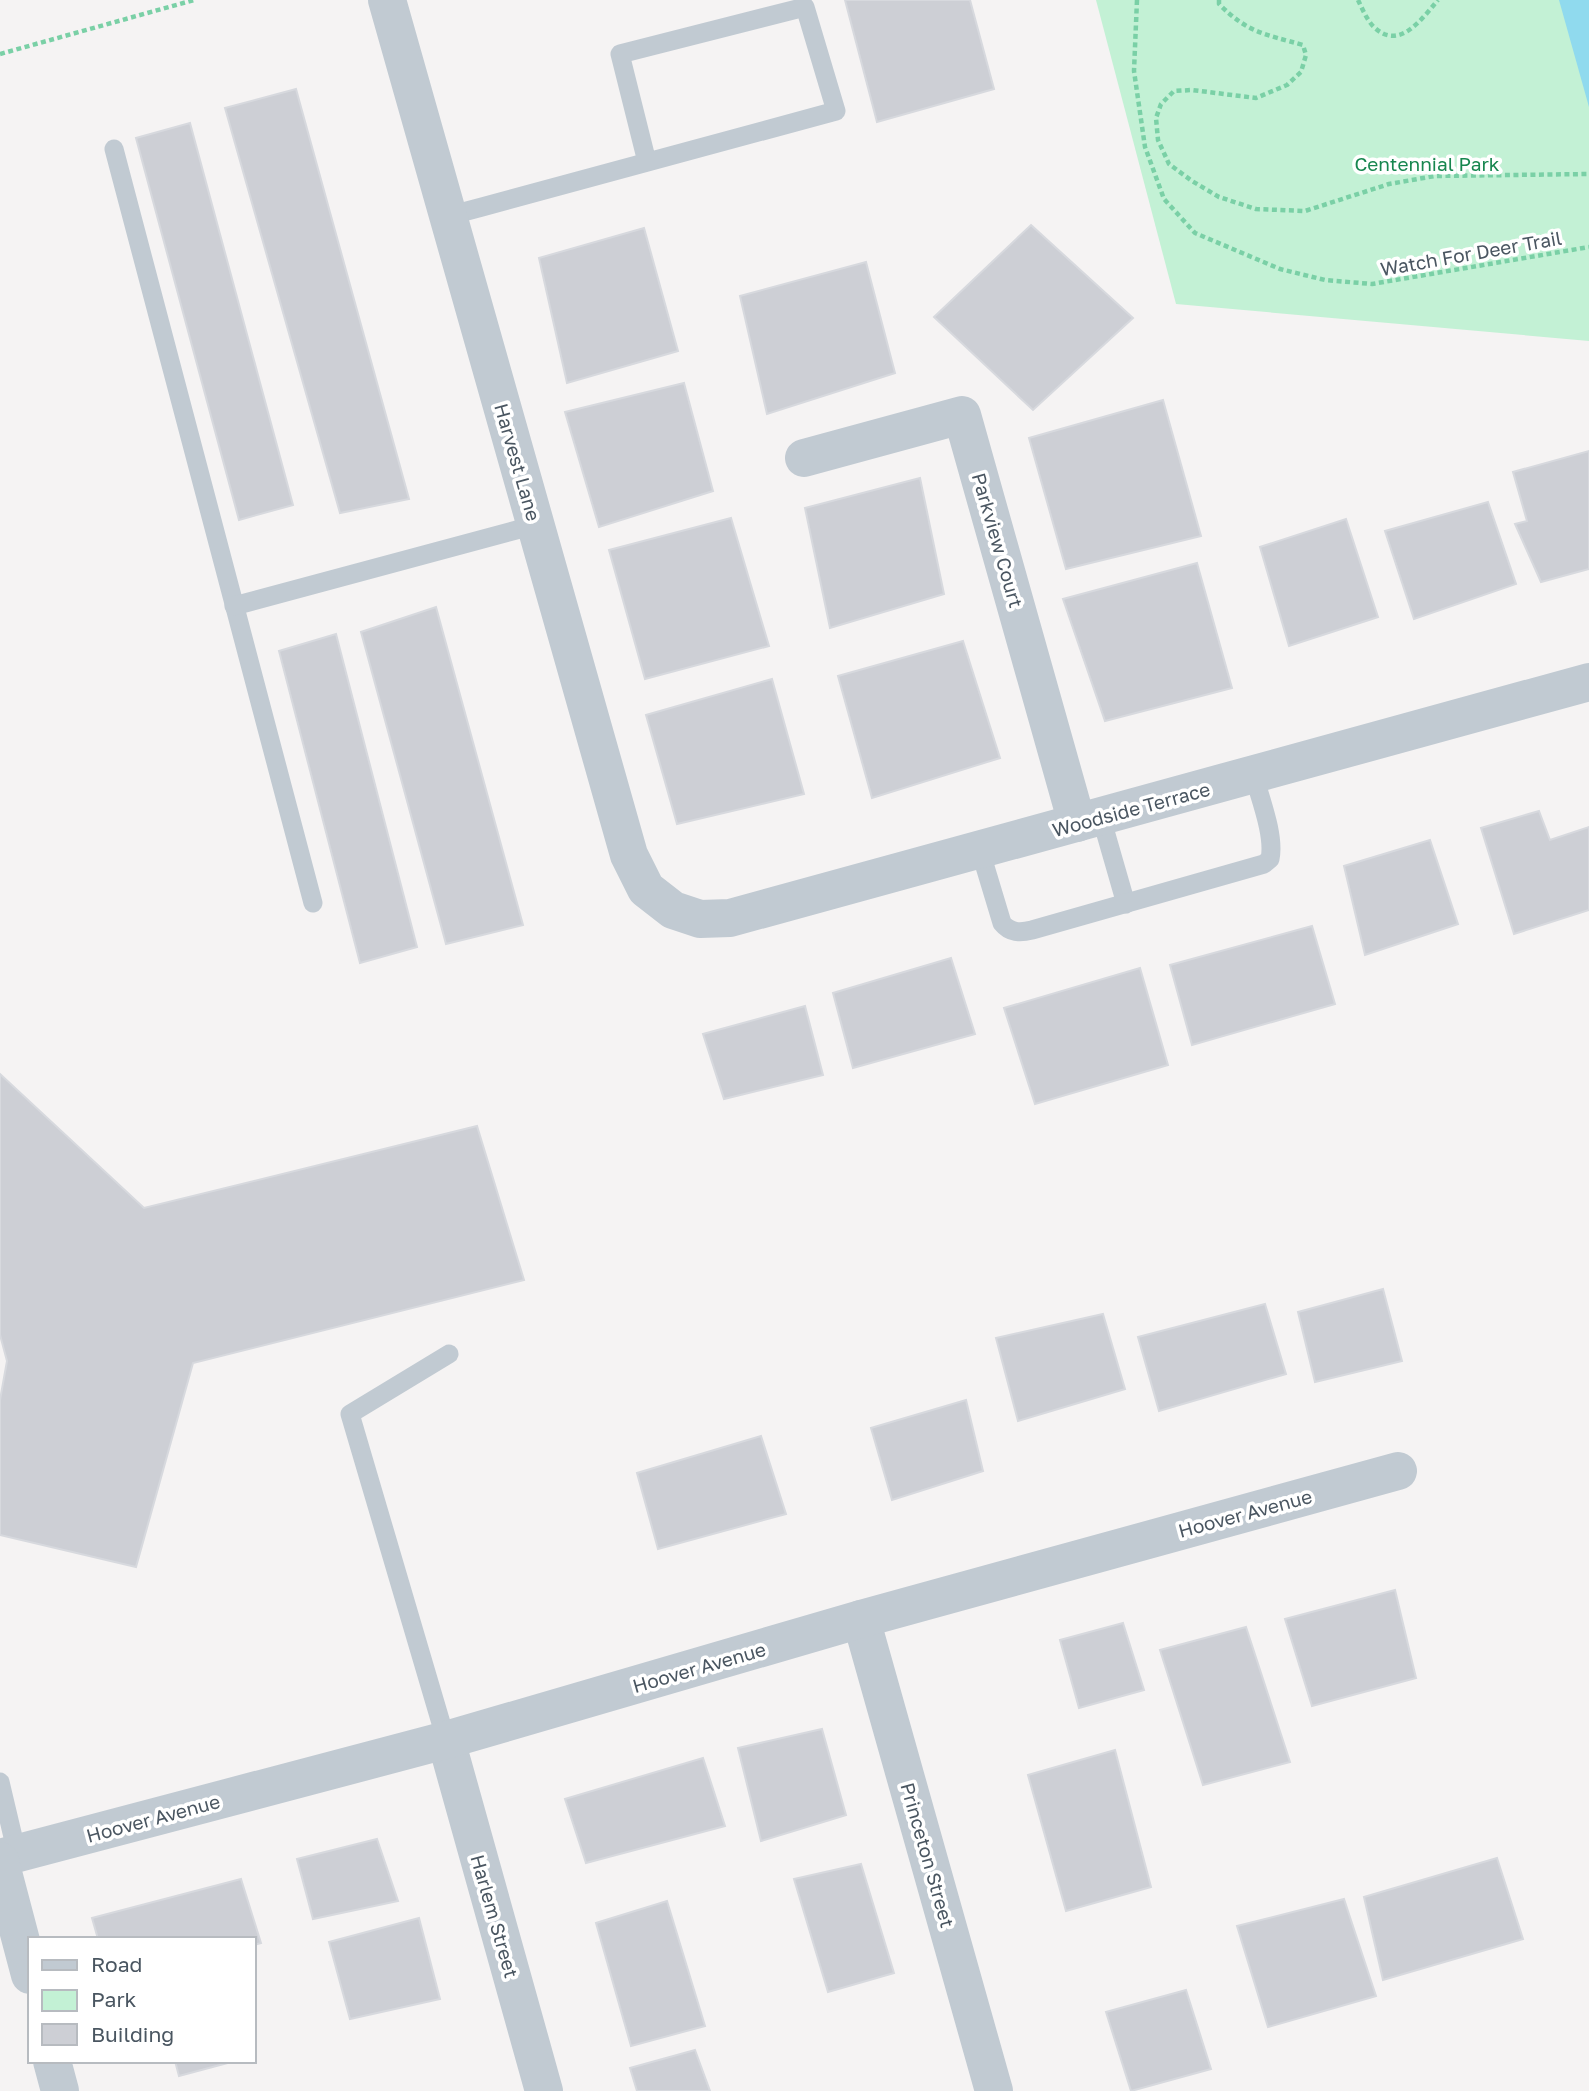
<svg xmlns="http://www.w3.org/2000/svg" width="1589" height="2091" font-family="'Golos Text',sans-serif">
<rect width="100%" height="100%" fill="#f5f3f3"/>
<!-- green -->
<path fill="#c3f1d5" d="M1096,0H1589V341L1176,304Z"/>
<!-- water -->
<path fill="#90daee" d="M1559,0H1589V107Z"/>
<!-- building -->
<g fill="#cdcfd5" stroke="#d7d9de" stroke-width="2">
<path d="M845,0H970L994,89L877,122Z"/>
<path d="M296,89L409,499L340,513L225,108Z"/>
<path d="M190,123L293,505L239,520L136,138Z"/>
<path d="M1031,225L1133,318L1033,410L934,317Z"/>
<path d="M644,228L678,351L567,383L539,258Z"/>
<path d="M866,262L895,373L767,414L740,296Z"/>
<path d="M684,383L713,491L599,527L565,412Z"/>
<path d="M1163,400L1201,536L1066,569L1029,438Z"/>
<path d="M1589,451V569L1541,582L1515,524L1527,521L1513,472Z"/>
<path d="M920,478L944,594L830,628L805,508Z"/>
<path d="M1488,502L1516,584L1414,619L1385,531Z"/>
<path d="M731,518L769,646L645,679L609,550Z"/>
<path d="M1346,519L1378,617L1289,646L1260,547Z"/>
<path d="M1197,563L1232,688L1105,721L1063,599Z"/>
<path d="M436,607L523,925L446,944L361,632Z"/>
<path d="M336,634L417,947L360,963L279,651Z"/>
<path d="M963,641L1000,758L872,798L838,676Z"/>
<path d="M772,679L804,794L677,824L646,715Z"/>
<path d="M1539,811L1550,840L1589,827V910L1514,934L1481,828Z"/>
<path d="M1430,840L1458,924L1365,955L1344,866Z"/>
<path d="M1312,926L1335,1004L1192,1045L1170,965Z"/>
<path d="M951,958L975,1034L853,1068L833,993Z"/>
<path d="M1140,968L1168,1065L1035,1104L1004,1008Z"/>
<path d="M805,1006L823,1075L724,1099L703,1034Z"/>
<path d="M0,1074L144,1208L477,1126L524,1280L193,1363L136,1567L0,1535V1400L7,1361L0,1335Z"/>
<path d="M1383,1289L1402,1361L1315,1382L1298,1312Z"/>
<path d="M1265,1304L1286,1374L1159,1411L1138,1337Z"/>
<path d="M1103,1314L1125,1389L1018,1421L996,1338Z"/>
<path d="M966,1400L983,1471L892,1500L871,1428Z"/>
<path d="M761,1436L786,1514L658,1549L637,1473Z"/>
<path d="M1395,1590L1416,1678L1312,1706L1285,1619Z"/>
<path d="M1123,1623L1144,1690L1079,1708L1060,1640Z"/>
<path d="M1246,1627L1290,1762L1203,1785L1160,1650Z"/>
<path d="M822,1729L846,1815L761,1841L738,1748Z"/>
<path d="M1115,1750L1151,1887L1066,1911L1028,1775Z"/>
<path d="M703,1758L725,1826L586,1863L565,1799Z"/>
<path d="M377,1839L398,1901L313,1919L297,1859Z"/>
<path d="M1497,1858L1523,1939L1383,1980L1364,1897Z"/>
<path d="M861,1864L894,1973L828,1992L794,1879Z"/>
<path d="M241,1879L261,1943L254,1945V1939H98L92,1918Z"/>
<path d="M1344,1899L1376,1996L1268,2027L1237,1926Z"/>
<path d="M667,1901L705,2026L631,2046L596,1923Z"/>
<path d="M419,1918L440,1999L350,2019L329,1942Z"/>
<path d="M1186,1990L1211,2069L1131,2091L1106,2012Z"/>
<path d="M695,2050L710,2091H637L630,2068Z"/>
<path d="M175,2061H235L179,2076Z"/>
</g>
<g fill="none" stroke-linecap="round" stroke-linejoin="round">
<!-- path -->
<g stroke="#7ad0a6" stroke-width="4.5" stroke-dasharray="5 3.5" stroke-linecap="butt">
<path d="M1137,0L1134,71L1145,147L1164,199L1195,233L1280,269L1325,280L1372,284L1589,247"/>
<path d="M1219,0V4C1248,33 1264,34 1303,45L1306,55L1301,72L1287,85L1256,98L1192,90L1174,91L1161,104L1156,118L1158,140L1169,164L1192,181L1219,197L1256,209L1305,211L1389,184L1435,176L1589,174"/>
<path d="M1358,0C1362,8 1366,18 1372,25C1398,53 1421,20 1438,0"/>
<path d="M0,54L194,0"/>
</g>
<!-- service -->
<g stroke="#c1cad2" stroke-width="19">
<path d="M114,149L313,903"/>
<path d="M448,216L482,207L836,111L805,7L620,54L647,162"/>
<path d="M234,606L535,525"/>
<path d="M1101,817L1126,904"/>
<path d="M980,850L1002,923C1010,933 1020,933 1032,930L1264,864L1270,859C1275,836 1260,798 1254,776"/>
<path d="M446,1740L350,1414L449,1354"/>
<path d="M0,1782L17,1854"/>
</g>
<!-- minor -->
<g stroke="#c1cad2" stroke-width="38">
<path d="M387,0L629,855L646,889L673,910L700,919L730,918L1589,682"/>
<path d="M804,458L962,415L1077,823"/>
<path d="M861,1619L994,2091"/>
<path d="M446,1740L544,2091"/>
<path d="M0,1858L446,1740L861,1619L1398,1471"/>
<path d="M0,1861L30,1975"/>
<path d="M52,2061L60,2091"/>
</g>
</g>
<g text-anchor="middle" dominant-baseline="central" stroke-width="7" stroke-linejoin="round" paint-order="stroke">
<!-- park labels -->
<g font-size="19" fill="#17864f" stroke="#fff">
<text x="1427" y="163">Centennial Park</text>
</g>
<!-- street labels -->
<g font-size="19" fill="#4a5661" stroke="#fff">
<text transform="translate(1471 253) rotate(-10)">Watch For Deer Trail</text>
<text transform="translate(518 462) rotate(74)">Harvest Lane</text>
<text transform="translate(998 540) rotate(74)">Parkview Court</text>
<text transform="translate(1131 809) rotate(-15)">Woodside Terrace</text>
<text transform="translate(1245 1513) rotate(-15)">Hoover Avenue</text>
<text transform="translate(699 1667) rotate(-16)">Hoover Avenue</text>
<text transform="translate(153 1818) rotate(-15)">Hoover Avenue</text>
<text transform="translate(928 1855) rotate(74)">Princeton Street</text>
<text transform="translate(495 1916) rotate(74)">Harlem Street</text>
</g>
</g>
<!-- legend -->
<rect x="28" y="1937" width="228" height="126" fill="#ffffff" stroke="#b7bbc0" stroke-width="2"/>
<rect x="42" y="1960" width="35" height="10" fill="#c1cad2" stroke="#b7bbc0" stroke-width="2"/>
<text x="91" y="1972" font-size="21" fill="#4a5661">Road</text>
<rect x="42" y="1990" width="35" height="21" fill="#c3f1d5" stroke="#b7bbc0" stroke-width="2"/>
<text x="91" y="2007" font-size="21" fill="#4a5661">Park</text>
<rect x="42" y="2024" width="35" height="21" fill="#cdcfd5" stroke="#b7bbc0" stroke-width="2"/>
<text x="91" y="2042" font-size="21" fill="#4a5661">Building</text>
</svg>
